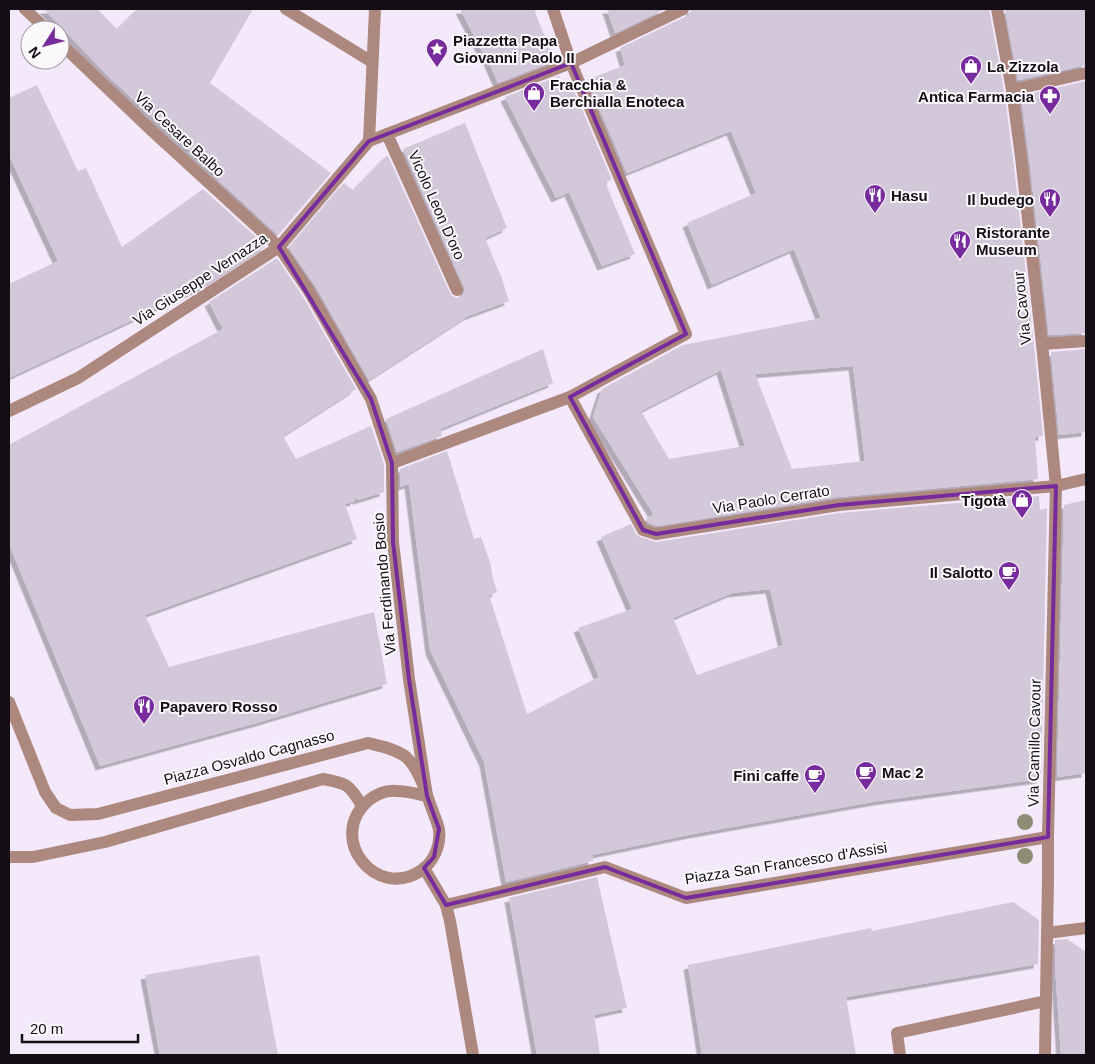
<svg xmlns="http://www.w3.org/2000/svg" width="1095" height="1064" font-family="Arial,sans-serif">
<defs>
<filter id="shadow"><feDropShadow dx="-4.5" dy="4.5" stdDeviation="0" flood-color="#0004"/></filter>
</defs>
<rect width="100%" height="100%" fill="#f4e8fb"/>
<!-- building -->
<g fill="#d3c7da" fill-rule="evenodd" filter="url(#shadow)">
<path d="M44,9H97L117,29L137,9H253L210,83L331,173L278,235L217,179L220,177L154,119L107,75Z"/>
<path d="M460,9H534L554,61L498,83L487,58L485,57Z"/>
<path d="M607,9H665L615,33Z"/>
<path d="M691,9H989L1004,91L1013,158L1034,345L1043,436L1035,437L1038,479L838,497L657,526L649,523L646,518L654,515L593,417L602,389L683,345L821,318L794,249L712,285L687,223L756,193L731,131L627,173L587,80L625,65L620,48L687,16L690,13ZM853,366L865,461L792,469L755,374ZM721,370L745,446L669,459L641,411Z"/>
<path d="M1005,9H1086V65L1018,80Z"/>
<path d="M559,76L561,81L563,80L566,89L572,86L612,180L605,182L635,254L602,266L569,192L556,198L505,97Z"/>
<path d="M1086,81V333L1049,335L1029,156L1021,96Z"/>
<path d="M37,85L78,171L86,168L122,247L203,189L266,246L199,289L9,378V284L58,261L9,155V98Z"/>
<path d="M465,123L507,228L485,238L501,276L509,301L468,316L369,380L316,287L289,248L344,183L353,190L385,157L388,156L450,293L452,296L456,298L461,297L465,291L464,287L403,149Z"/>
<path d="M277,258L302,295L356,389L283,436L296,459L371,426L384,464V492L358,500L357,499H355V501L345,504L357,539L145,615L169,667L374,612L387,684L260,722L100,766L9,544V445L223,329L209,302Z"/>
<path d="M543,349L553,383L440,429L442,436L397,452L386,419Z"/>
<path d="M1086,349V432L1059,435L1051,352Z"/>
<path d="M447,451L474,539L481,537L491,565L492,575L497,592L489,595L527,714L599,677L578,628L632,609L601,537L631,524L636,534L640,537L657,542L840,513L1039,496L1040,510L1047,508L1041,779L878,801L688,835L592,855L593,861L506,882L484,762L430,650L409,484L400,487V469ZM770,589L783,645L697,675L673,618L732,593Z"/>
<path d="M1086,500V773L1057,777L1064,505Z"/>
<path d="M597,877L627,1008L594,1015L600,1055H537L509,898Z"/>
<path d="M1013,902L1039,920L1038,964L846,997L856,1055H702L688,965L871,928L872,931Z"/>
<path d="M1067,939L1086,952V1055H1061L1055,965V940Z"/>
<path d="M259,955L278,1055H160L145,975Z"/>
</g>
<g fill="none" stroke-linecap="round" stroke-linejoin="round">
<!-- lane -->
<path stroke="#ad887e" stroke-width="12" d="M387,134L457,290"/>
<!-- street -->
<g stroke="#ad887e" stroke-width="12">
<path d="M25,9L47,30"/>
<path d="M286,9L372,62"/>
<path d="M997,9L1012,90L1021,157L1042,344L1056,486L1048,837V879L1045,1055"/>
<path d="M60,43L150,129L279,247L309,291L371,399L392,463L393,542L409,679L427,796"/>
<path d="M1012,90L1086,73"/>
<path d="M369,141L375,9"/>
<path d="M1042,344L1086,341"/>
<path d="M570,397L643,530L656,534L839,505L1056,486L1086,479"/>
<path d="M9,411L78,378L279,247L369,141L571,63L683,9"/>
<path d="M392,463L570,397L686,334L571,63L553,9"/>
<path d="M9,702L45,792L56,808L70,815L98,814L368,743C380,746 396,749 406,757C419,768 427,796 433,812C435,817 438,824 439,830C441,845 434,861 422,870C376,902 325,837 369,800C377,794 387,790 397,791C407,791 417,794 427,796"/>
<path d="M9,857H33L105,842L323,779C347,783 350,785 362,806"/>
<path d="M424,868L446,905L450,921L473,1055"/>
<path d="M446,905L605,867L686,898L1048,837"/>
<path d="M1047,933L1086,928"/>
<path d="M900,1055L897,1033L1046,1001"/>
</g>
</g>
<!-- trees -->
<g fill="#8e8c75">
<circle cx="1025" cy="822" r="8"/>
<circle cx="1025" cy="856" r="8"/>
</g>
<!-- marked area -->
<path fill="none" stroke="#772b9d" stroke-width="4" stroke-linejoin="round" d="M571,63L686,334L570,397L643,530L656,534L839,505L1056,486L1048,837L686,898L605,867L446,905L424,868L434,857L439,829L427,796L409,679L393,542L392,463L371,399L279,247L369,141Z"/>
<!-- icons -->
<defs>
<g id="sight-pin" transform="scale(1.125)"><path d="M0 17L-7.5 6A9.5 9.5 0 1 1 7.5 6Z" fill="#772b9d" stroke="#fcf9fd"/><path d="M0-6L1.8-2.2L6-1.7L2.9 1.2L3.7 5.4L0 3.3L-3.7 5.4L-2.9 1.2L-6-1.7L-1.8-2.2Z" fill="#fff"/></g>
<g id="shop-pin" transform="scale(1.125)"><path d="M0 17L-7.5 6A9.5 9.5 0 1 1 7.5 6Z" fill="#772b9d" stroke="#fcf9fd"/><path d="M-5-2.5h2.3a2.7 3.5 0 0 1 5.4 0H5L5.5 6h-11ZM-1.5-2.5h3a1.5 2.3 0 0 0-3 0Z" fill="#fff"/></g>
<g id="pharmacy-pin" transform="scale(1.125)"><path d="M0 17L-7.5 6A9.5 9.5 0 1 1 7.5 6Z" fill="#772b9d" stroke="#fcf9fd"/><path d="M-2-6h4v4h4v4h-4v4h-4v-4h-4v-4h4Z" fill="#fff"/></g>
<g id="restaurant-pin" transform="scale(1.125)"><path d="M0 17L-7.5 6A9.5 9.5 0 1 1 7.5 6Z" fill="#772b9d" stroke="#fcf9fd"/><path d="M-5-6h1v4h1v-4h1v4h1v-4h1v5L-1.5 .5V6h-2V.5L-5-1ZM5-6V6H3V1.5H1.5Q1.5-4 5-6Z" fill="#fff"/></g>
<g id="cafe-pin" transform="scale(1.125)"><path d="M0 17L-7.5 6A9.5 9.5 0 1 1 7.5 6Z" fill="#772b9d" stroke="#fcf9fd"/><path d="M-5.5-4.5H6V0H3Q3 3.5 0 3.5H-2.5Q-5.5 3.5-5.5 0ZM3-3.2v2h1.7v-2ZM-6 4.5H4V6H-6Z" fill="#fff"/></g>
</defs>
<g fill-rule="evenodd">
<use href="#sight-pin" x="437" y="49"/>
<use href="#shop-pin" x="971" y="66"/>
<use href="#shop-pin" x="534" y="93"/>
<use href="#pharmacy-pin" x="1050" y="96"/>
<use href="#restaurant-pin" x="875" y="195"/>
<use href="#restaurant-pin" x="1050" y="199"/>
<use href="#restaurant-pin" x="960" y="241"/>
<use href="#shop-pin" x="1022" y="500"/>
<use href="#cafe-pin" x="1009" y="572"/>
<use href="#restaurant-pin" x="144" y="706"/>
<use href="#cafe-pin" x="866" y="772"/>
<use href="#cafe-pin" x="815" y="775"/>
</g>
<g text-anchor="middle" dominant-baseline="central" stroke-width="4" stroke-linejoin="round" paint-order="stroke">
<!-- poi labels -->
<g font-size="15" font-weight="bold" fill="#120e14" stroke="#fcf9fd" text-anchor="start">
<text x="453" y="40">Piazzetta Papa<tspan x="453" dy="17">Giovanni Paolo II</tspan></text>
<text x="987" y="66">La Zizzola</text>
<text x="550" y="84">Fracchia &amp;<tspan x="550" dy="17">Berchialla Enoteca</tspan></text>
<text x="1034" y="96" text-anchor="end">Antica Farmacia</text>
<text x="891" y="195">Hasu</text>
<text x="1034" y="199" text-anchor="end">Il budego</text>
<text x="976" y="232">Ristorante<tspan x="976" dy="17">Museum</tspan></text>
<text x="1006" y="500" text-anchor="end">Tigotà</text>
<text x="993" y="572" text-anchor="end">Il Salotto</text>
<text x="160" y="706">Papavero Rosso</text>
<text x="882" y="772">Mac 2</text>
<text x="799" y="775" text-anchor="end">Fini caffe</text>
</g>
<!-- street labels -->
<g font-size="15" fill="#120e14" stroke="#fcf9fd">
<text transform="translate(180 134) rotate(43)">Via Cesare Balbo</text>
<text transform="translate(437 205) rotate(66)">Vicolo Leon D'oro</text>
<text transform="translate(200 279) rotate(-33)">Via Giuseppe Vernazza</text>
<text transform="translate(1022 308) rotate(-96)">Via Cavour</text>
<text transform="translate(771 499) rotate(-9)">Via Paolo Cerrato</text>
<text transform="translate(384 584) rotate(-95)">Via Ferdinando Bosio</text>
<text transform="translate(1034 743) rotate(-89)">Via Camillo Cavour</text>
<text transform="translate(249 757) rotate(-15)">Piazza Osvaldo Cagnasso</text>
<text transform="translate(786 863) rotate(-9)">Piazza San Francesco d'Assisi</text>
</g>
</g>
<!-- border -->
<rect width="1095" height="1064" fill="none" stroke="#120e14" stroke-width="20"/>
<!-- north arrow -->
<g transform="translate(45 45) rotate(234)"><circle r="24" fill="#fcf9fd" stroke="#9e9ba0"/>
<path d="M0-4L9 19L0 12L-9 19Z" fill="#772b9d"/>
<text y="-8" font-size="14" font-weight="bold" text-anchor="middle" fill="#120e14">N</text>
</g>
<!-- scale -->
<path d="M22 1034v8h116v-8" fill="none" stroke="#120e14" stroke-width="2.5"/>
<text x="30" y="1034" font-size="15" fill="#120e14" stroke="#fcf9fd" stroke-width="4" paint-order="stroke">20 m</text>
</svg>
